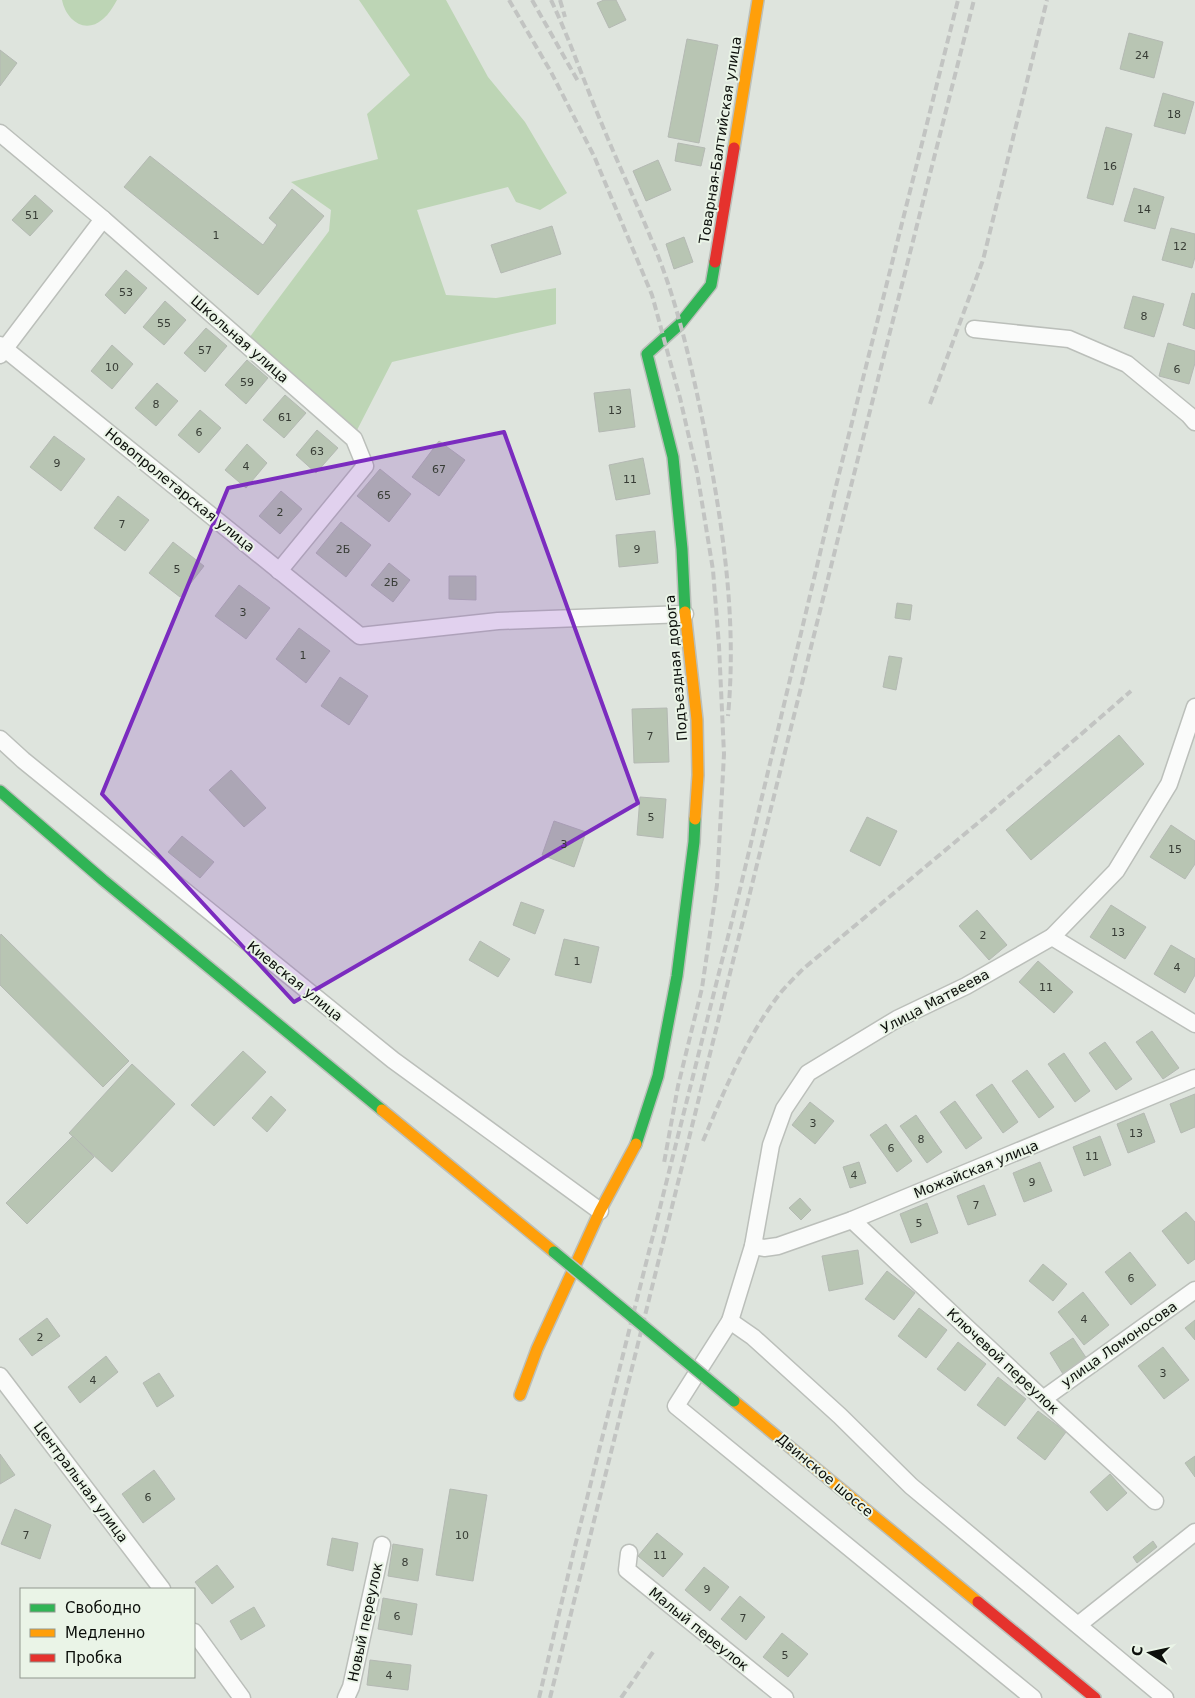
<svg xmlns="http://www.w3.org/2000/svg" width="1195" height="1698" font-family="'DejaVu Sans',sans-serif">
<rect width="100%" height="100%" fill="#dee4dd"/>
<!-- green -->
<g fill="#bdd5b5">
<path d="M62,0H117C113,7 109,14 103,19C85,35 66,20 62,0Z"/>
<path d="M359,0H446L488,77L525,122L567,193L540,210L516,202L508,187L417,210L446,295L496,298L556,288V324L392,362L356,432L249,338L329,231L331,210L291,182L378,159L367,114L410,75Z"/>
</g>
<!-- building -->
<g fill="#b8c5b3" stroke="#b4b9b3">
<path d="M604,0H616L626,20L609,28L597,3Z"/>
<path d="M1129,33L1163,42L1154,78L1120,69Z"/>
<path d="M687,39L718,45L699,143L668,137Z"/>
<path d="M0,50L17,63L0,86Z"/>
<path d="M1163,93L1194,102L1185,134L1154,126Z"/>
<path d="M1106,127L1132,134L1113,205L1087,198Z"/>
<path d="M678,143L705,148L701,166L675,161Z"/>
<path d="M150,156L263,245L277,225L269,218L292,189L324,216L258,295L124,187Z"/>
<path d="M658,160L671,190L646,201L633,171Z"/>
<path d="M1134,188L1164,197L1155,229L1124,221Z"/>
<path d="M35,195L53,211L30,236L12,220Z"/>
<path d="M552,226L561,254L501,273L491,245Z"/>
<path d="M1171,228L1195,234V257L1192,268L1162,260Z"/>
<path d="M684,237L693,262L674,269L666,244Z"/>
<path d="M126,270L147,288L125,314L105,295Z"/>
<path d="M1192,293L1195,294V329L1183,325Z"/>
<path d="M1133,296L1164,304L1154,337L1124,328Z"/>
<path d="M165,301L186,320L164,345L143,327Z"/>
<path d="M206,328L227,346L205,372L184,353Z"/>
<path d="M1168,343L1195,351V363L1189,384L1159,376Z"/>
<path d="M112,345L133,364L112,389L91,371Z"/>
<path d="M247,360L268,378L246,404L225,385Z"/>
<path d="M157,383L178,401L156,426L135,408Z"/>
<path d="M630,389L635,427L599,432L594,393Z"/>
<path d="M285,395L306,413L284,438L263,420Z"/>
<path d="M200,410L221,428L199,453L178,435Z"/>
<path d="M317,430L338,448L316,473L296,455Z"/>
<path d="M54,436L85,459L61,491L30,467Z"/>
<path d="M439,441L465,460L439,496L412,477Z"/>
<path d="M247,444L267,463L246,488L225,470Z"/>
<path d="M643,458L650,494L616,500L609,465Z"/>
<path d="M380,469L411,494L389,522L357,496Z"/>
<path d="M281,491L302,509L280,534L259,516Z"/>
<path d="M118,496L149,520L125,551L94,528Z"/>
<path d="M341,522L371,545L346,577L316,553Z"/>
<path d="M655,531L658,563L619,567L616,535Z"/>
<path d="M173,542L204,566L180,597L149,573Z"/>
<path d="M389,563L410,580L393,602L371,585Z"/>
<path d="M449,576H476V600L449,599Z"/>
<path d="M239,585L270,608L246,639L215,616Z"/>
<path d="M897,603L912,605L910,620L895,618Z"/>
<path d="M299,628L330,651L306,683L276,659Z"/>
<path d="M889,656L902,658L896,690L883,687Z"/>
<path d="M340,677L368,696L349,725L321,706Z"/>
<path d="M667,708L669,762L634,763L632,709Z"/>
<path d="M1119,735L1144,764L1031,860L1006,830Z"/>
<path d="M231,770L266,808L244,827L209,790Z"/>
<path d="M640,797L666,799L663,838L637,835Z"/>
<path d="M867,817L897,831L880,866L850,851Z"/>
<path d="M554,821L586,832L574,867L542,855Z"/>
<path d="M1171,825L1195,841V864L1185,879L1150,857Z"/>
<path d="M182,836L214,862L200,878L168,852Z"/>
<path d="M521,902L544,910L535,934L513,925Z"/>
<path d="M1111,905L1146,927L1125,959L1090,937Z"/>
<path d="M977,910L1007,945L989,960L959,926Z"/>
<path d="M1,934L129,1061L103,1087L0,985V936Z"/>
<path d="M564,939L599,947L591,983L555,975Z"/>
<path d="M480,941L510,959L498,977L469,960Z"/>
<path d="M1171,945L1195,959V975L1185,993L1154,974Z"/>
<path d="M1038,961L1073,992L1054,1013L1019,982Z"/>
<path d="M1152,1031L1179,1068L1163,1079L1136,1042Z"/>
<path d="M1105,1042L1132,1079L1116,1090L1089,1053Z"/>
<path d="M243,1051L266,1072L214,1126L191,1105Z"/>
<path d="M1064,1053L1090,1091L1075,1102L1048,1064Z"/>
<path d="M132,1064L175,1104L112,1172L69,1133Z"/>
<path d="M1027,1070L1054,1107L1039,1118L1012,1081Z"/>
<path d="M992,1084L1018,1122L1003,1133L976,1095Z"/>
<path d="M1195,1094V1127L1181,1133L1170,1104Z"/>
<path d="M271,1096L286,1110L267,1132L252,1118Z"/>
<path d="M955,1101L982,1138L966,1149L940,1112Z"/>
<path d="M810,1102L834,1121L815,1144L792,1125Z"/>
<path d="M1144,1113L1155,1142L1128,1153L1117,1124Z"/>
<path d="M916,1115L942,1152L927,1163L900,1126Z"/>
<path d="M886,1124L912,1161L897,1172L870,1135Z"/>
<path d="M73,1136L94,1157L27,1224L6,1203Z"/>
<path d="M1100,1136L1111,1165L1084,1176L1073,1147Z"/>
<path d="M859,1162L866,1183L850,1188L843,1167Z"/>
<path d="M1040,1162L1052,1191L1024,1202L1013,1173Z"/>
<path d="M984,1185L996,1215L968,1225L957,1196Z"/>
<path d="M800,1198L811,1210L801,1220L789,1208Z"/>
<path d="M927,1203L938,1233L911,1243L900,1214Z"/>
<path d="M1186,1212L1195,1222V1259L1188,1264L1162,1231Z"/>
<path d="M858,1250L863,1284L829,1291L822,1256Z"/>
<path d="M1130,1252L1156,1285L1131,1305L1105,1272Z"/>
<path d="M1043,1264L1067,1284L1053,1301L1029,1281Z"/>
<path d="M887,1271L915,1293L894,1320L865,1299Z"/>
<path d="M1083,1292L1109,1325L1084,1345L1058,1312Z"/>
<path d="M919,1308L947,1330L926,1358L898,1336Z"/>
<path d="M47,1318L60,1336L32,1356L19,1339Z"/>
<path d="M1195,1320V1340L1185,1328Z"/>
<path d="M1073,1338L1087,1359L1063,1374L1050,1353Z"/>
<path d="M958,1342L986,1364L965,1391L937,1369Z"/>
<path d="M1163,1347L1189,1380L1164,1399L1138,1366Z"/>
<path d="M106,1356L118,1372L80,1403L68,1387Z"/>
<path d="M159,1373L174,1396L157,1407L143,1383Z"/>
<path d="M998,1377L1026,1399L1005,1426L977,1405Z"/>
<path d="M1038,1411L1066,1432L1045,1460L1017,1438Z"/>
<path d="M0,1454L15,1475L0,1484Z"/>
<path d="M1195,1456V1477L1185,1463Z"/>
<path d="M154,1470L175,1499L143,1523L122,1494Z"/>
<path d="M1110,1474L1127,1493L1107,1511L1090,1492Z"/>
<path d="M450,1489L487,1495L473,1581L436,1575Z"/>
<path d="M15,1509L51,1525L40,1559L1,1544Z"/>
<path d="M657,1533L683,1554L663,1577L638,1556Z"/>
<path d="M332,1538L358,1543L353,1571L327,1565Z"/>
<path d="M1153,1541L1157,1547L1137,1563L1133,1557Z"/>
<path d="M393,1544L423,1549L418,1581L388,1576Z"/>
<path d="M217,1565L234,1587L212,1604L195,1582Z"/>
<path d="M704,1567L729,1587L710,1611L685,1590Z"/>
<path d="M740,1596L765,1617L746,1640L721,1619Z"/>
<path d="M383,1598L417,1604L412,1635L378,1629Z"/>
<path d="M254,1607L265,1626L241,1640L230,1621Z"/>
<path d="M782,1633L808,1654L788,1677L763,1657Z"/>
<path d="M370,1660L411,1665L408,1690L367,1685Z"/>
</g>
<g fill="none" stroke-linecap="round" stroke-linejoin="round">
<!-- street casing -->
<g stroke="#bbbfba" stroke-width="19">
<g id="street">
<path d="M0,133L103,219L354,439L365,466L279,571"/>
<path d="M974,329L1069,339L1127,364L1189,415L1195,422"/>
<path d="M0,345L360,636L498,621L685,614"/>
<path d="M0,355L103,219"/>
<path d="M0,739L23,760L393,1060L600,1211"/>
<path d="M1052,937L1195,1024"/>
<path d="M852,1220L1043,1399L1155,1501"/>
<path d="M753,1246L764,1248L778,1246L852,1220L1195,1078"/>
<path d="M730,1321L753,1337L840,1416L911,1486L1165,1698"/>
<path d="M0,1376L162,1589"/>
<path d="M1043,1399L1195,1290"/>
<path d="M629,1553L627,1570L785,1698"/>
<path d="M1078,1625L1195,1532"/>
<path d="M194,1632L242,1698"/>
<path d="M346,1698L351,1687L382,1545"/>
<path d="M1033,1698L676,1406L730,1321L753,1246L771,1145L784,1109L808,1073L897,1019L966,986L1052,937L1116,871L1169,784L1195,707"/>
</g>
</g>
<!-- fast casing -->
<g stroke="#bbbfba" stroke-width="14">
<g id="fast">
<path d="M685,612L682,549L673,457L647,354L680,324L711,285L715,262"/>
<path d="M0,791L103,880L382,1110"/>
<path d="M636,1144L658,1076L677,976L694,842L695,819"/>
</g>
</g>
<!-- slow casing -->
<g stroke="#bbbfba" stroke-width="14">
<g id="slow">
<path d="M734,148L758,0"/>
<path d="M685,612L697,720L698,775L695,819"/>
<path d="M382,1110L554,1252"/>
<path d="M520,1395L537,1349L600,1211L636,1144"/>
<path d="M734,1401L978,1602"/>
</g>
</g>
<!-- jam casing -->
<g stroke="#bbbfba" stroke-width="14">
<g id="jam">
<path d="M715,262L734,148"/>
<path d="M978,1602L1095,1698"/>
</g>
</g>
<!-- street -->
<use href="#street" stroke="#fafbfa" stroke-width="16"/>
<!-- fast -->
<use href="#fast" stroke="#30b455" stroke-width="11"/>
<!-- slow -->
<use href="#slow" stroke="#ff9f0a" stroke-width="11"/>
<!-- jam -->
<use href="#jam" stroke="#e5322d" stroke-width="11"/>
<!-- rail -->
<g stroke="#c2c4c2" stroke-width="4" stroke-dasharray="8 4" stroke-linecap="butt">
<path d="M509,0L551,72L594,156L652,295L680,398L697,472L713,570L719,646L724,754L717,885L702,988L678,1086L664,1163"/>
<path d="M532,0L579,83"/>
<path d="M551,0C570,40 584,82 601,122C620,169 642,214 660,261C681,316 693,374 705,432C723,528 737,618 728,716"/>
<path d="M560,0L565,17"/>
<path d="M930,404L983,260L1047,0"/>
<path d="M703,1141C725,1089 747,1035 782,991C789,983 796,976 803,969L991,812L1131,691"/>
<path d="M539,1698L575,1546L741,885L837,482L958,0"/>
<path d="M550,1698L851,486L974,0"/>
<path d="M621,1698L653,1652"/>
</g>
<!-- fast-bridge casing -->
<g stroke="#bec1be" stroke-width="14" stroke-linecap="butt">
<path id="fast-bridge" d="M554,1252L734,1401"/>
</g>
<!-- fast-bridge -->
<use href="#fast-bridge" stroke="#30b455" stroke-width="11"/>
</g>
<!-- marked area -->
<path fill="#7b2cbf" fill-opacity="0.2" stroke="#7b2cbf" stroke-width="4" stroke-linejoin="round" d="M504,432L638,803L294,1002L102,794L228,488Z"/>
<g text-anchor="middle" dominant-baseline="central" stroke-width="4" stroke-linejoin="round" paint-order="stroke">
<!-- number labels -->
<g font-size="11" fill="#373c35">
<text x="1142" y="55">24</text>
<text x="1174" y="114">18</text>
<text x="1110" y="166">16</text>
<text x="1144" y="209">14</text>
<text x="32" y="215">51</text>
<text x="216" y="235">1</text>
<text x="1180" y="246">12</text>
<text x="126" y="292">53</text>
<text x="1144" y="316">8</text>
<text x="164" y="323">55</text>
<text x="205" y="350">57</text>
<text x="112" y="367">10</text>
<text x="1177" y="369">6</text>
<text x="247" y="382">59</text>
<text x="156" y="404">8</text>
<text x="615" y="410">13</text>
<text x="285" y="417">61</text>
<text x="199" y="432">6</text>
<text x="317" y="451">63</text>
<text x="57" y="463">9</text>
<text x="246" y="466">4</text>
<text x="439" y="469">67</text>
<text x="630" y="479">11</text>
<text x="384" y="495">65</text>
<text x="280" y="512">2</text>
<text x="122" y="524">7</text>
<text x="343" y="549">2Б</text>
<text x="637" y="549">9</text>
<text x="177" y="569">5</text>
<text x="391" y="582">2Б</text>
<text x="243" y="612">3</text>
<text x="303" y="655">1</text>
<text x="650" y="736">7</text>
<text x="651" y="817">5</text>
<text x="564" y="844">3</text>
<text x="1175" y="849">15</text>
<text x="1118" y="932">13</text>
<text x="983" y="935">2</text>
<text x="577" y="961">1</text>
<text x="1177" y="967">4</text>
<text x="1046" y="987">11</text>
<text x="813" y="1123">3</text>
<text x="1136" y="1133">13</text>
<text x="921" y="1139">8</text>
<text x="891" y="1148">6</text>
<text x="1092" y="1156">11</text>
<text x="854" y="1175">4</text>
<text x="1032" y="1182">9</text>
<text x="976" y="1205">7</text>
<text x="919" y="1223">5</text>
<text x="1131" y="1278">6</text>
<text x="1084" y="1319">4</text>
<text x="40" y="1337">2</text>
<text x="1163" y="1373">3</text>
<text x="93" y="1380">4</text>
<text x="148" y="1497">6</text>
<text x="26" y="1535">7</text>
<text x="462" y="1535">10</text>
<text x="660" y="1555">11</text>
<text x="405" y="1562">8</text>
<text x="707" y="1589">9</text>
<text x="397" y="1616">6</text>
<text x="743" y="1618">7</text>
<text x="785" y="1655">5</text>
<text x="389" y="1675">4</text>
</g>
<!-- street labels -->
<g font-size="14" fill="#0c0f0b" stroke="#eaf4e7">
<text transform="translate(720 140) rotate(-81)">Товарная-Балтийская улица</text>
<text transform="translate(240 339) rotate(41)">Школьная улица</text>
<text transform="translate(180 490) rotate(39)">Новопролетарская улица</text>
<text transform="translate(676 668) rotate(-95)">Подъездная дорога</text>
<text transform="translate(295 981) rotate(39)">Киевская улица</text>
<text transform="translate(935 1001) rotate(-28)">Улица Матвеева</text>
<text transform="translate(976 1169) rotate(-22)">Можайская улица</text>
<text transform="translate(1119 1344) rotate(-35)">улица Ломоносова</text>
<text transform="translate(1003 1361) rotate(43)">Ключевой переулок</text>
<text transform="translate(825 1475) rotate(40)">Двинское шоссе</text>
<text transform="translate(81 1482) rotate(53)">Центральная улица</text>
<text transform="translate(365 1622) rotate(-78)">Новый переулок</text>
<text transform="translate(699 1629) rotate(39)">Малый переулок</text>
</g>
</g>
<!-- legend -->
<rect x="20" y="1588" width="175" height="90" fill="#eaf4e7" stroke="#91988f"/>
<rect x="30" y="1604" width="25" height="8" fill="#30b455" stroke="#91988f"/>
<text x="65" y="1613" font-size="15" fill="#0c0f0b">Свободно</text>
<rect x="30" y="1629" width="25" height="8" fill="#ff9f0a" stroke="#91988f"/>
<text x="65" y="1638" font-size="15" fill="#0c0f0b">Медленно</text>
<rect x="30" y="1654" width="25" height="8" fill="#e5322d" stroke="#91988f"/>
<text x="65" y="1663" font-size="15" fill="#0c0f0b">Пробка</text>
<!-- north arrow -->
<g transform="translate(1150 1653) rotate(279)" stroke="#eaf4e7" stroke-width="4" paint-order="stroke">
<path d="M0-4L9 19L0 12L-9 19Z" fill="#0c0f0b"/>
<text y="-8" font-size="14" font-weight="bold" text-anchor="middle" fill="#0c0f0b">С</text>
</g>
</svg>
